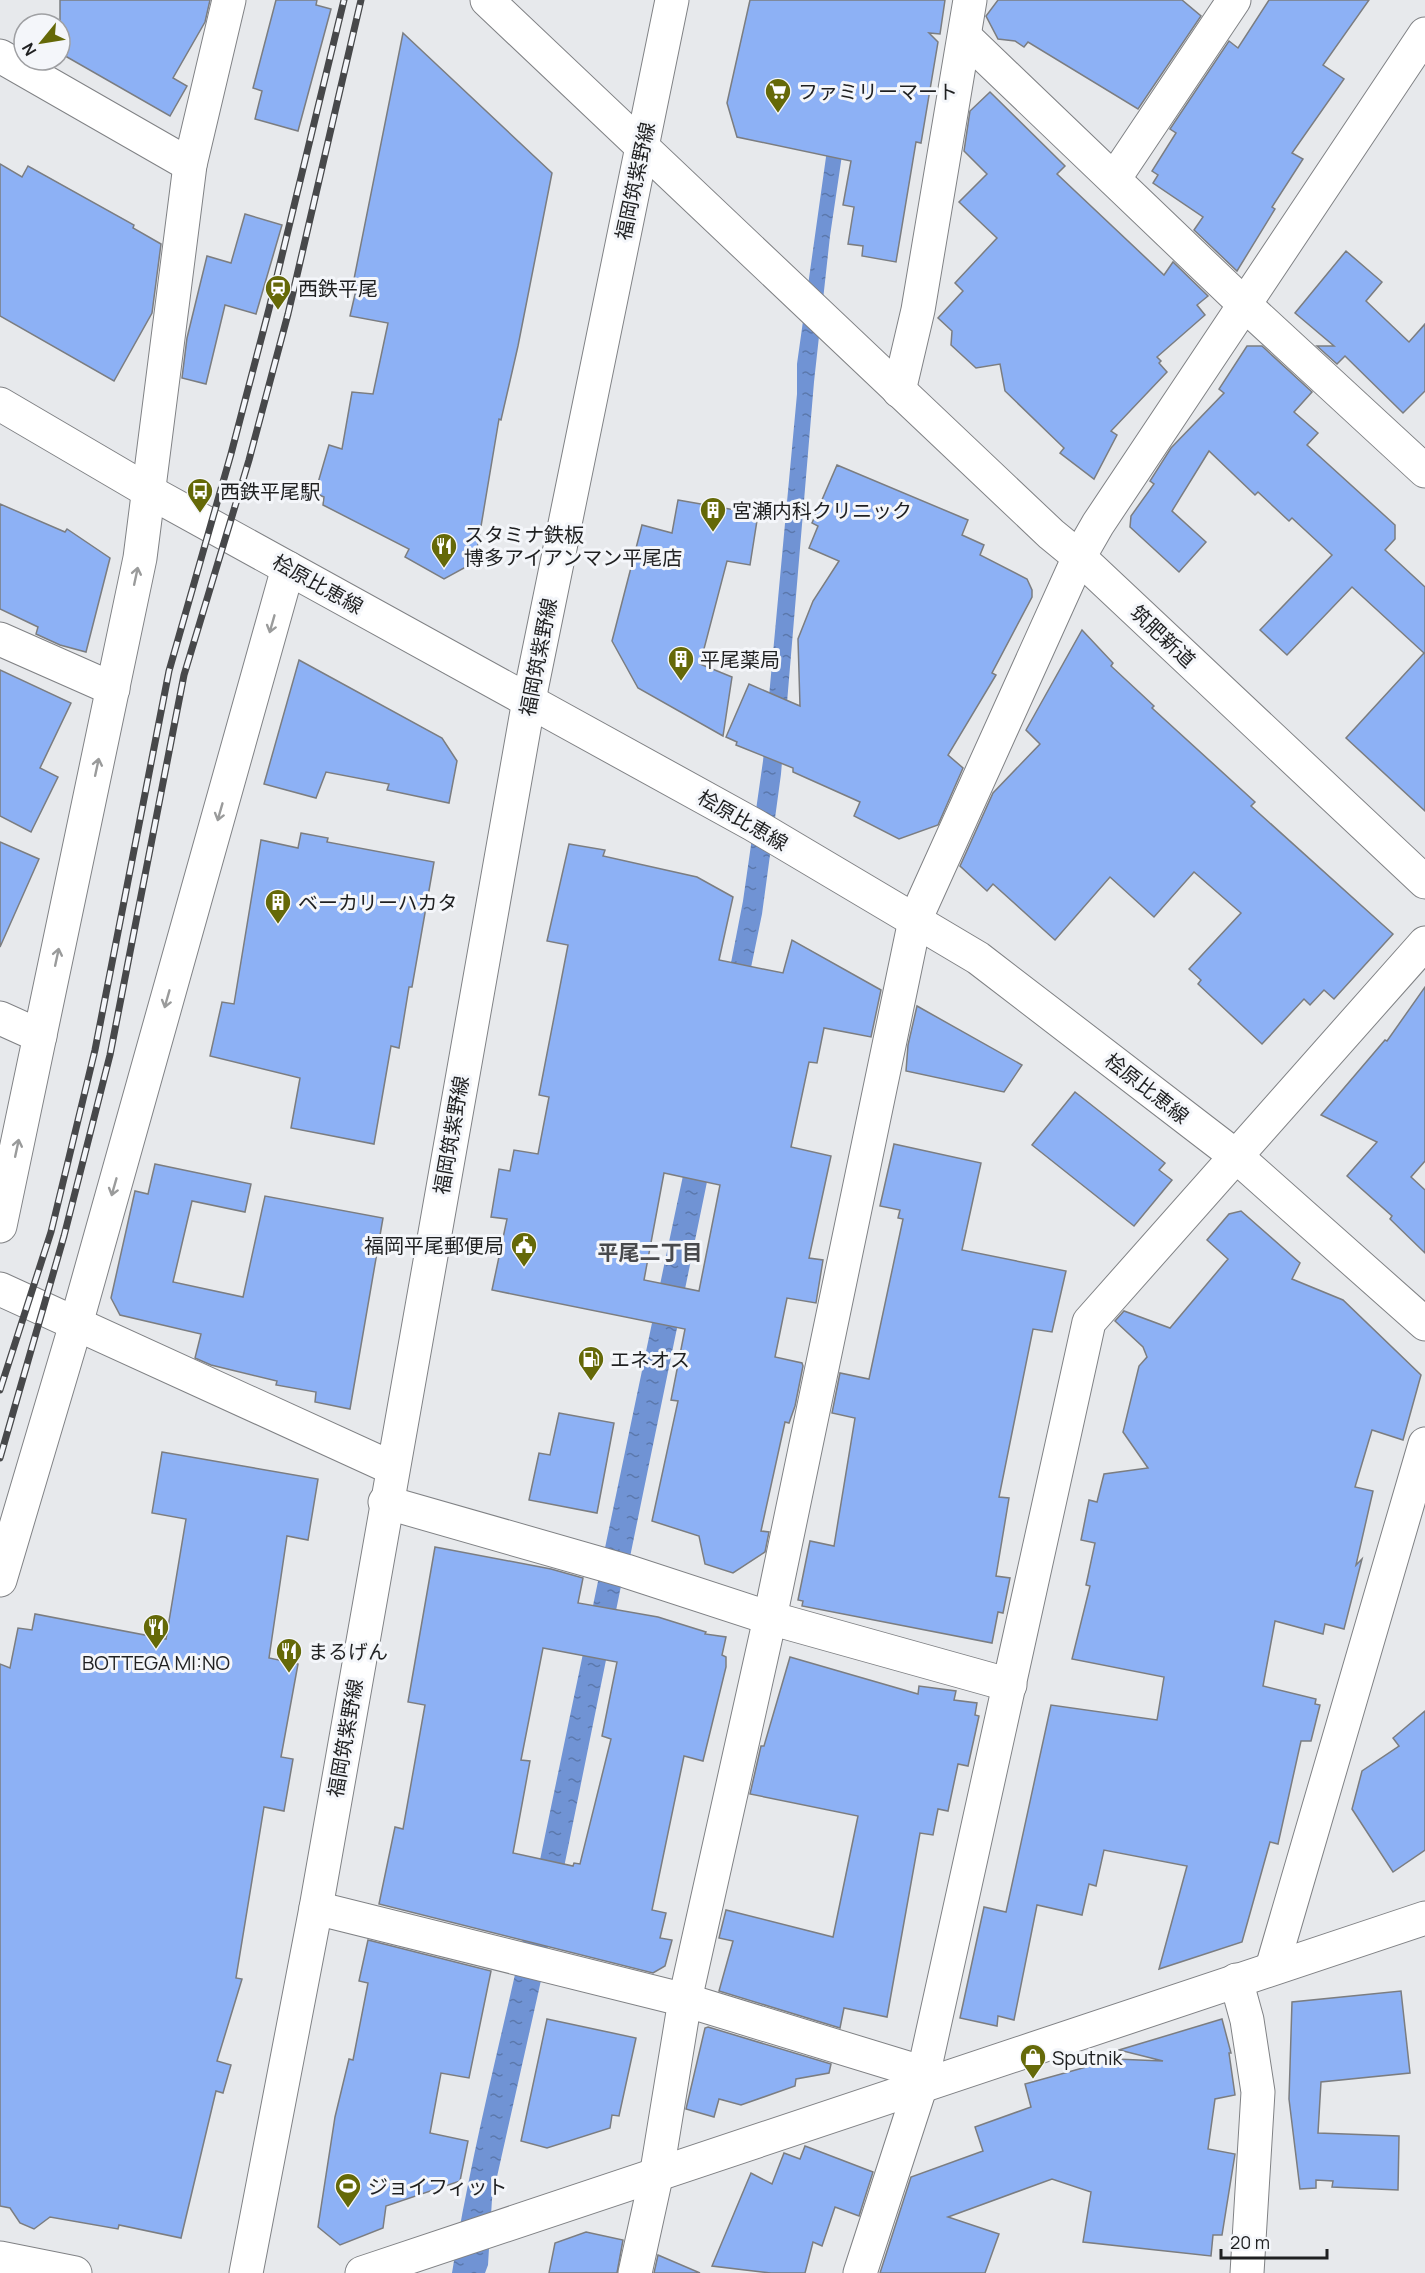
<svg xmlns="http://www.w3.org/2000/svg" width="1425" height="2273" font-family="Manrope,'Noto Sans JP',sans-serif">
<defs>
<pattern id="water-ripples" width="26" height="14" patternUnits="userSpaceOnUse" patternTransform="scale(1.5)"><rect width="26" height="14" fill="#7093d4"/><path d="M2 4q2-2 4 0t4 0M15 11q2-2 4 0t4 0" fill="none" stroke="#5b78ac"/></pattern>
</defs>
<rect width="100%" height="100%" fill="#e7e9ec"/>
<!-- water -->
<path fill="url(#water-ripples)" d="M848,0H865L830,236L814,382L781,774L762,914L630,1557L621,1586L542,1976L492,2199L488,2265L485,2273H452C473,2140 509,2010 536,1879C597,1587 657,1296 719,1006L723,1004L743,901L763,761L797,394V364Z"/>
<!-- building -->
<g fill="#8db1f5" stroke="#7b7d80" stroke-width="1.5" fill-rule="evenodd">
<path d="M60,0H210L205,22L173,78L187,86L170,116L60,53Z"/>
<path d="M276,0H317L316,5L331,9L298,131L255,119L262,91L253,88Z"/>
<path d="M750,0H945L940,34L929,33L938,42L921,143L916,142L896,262L862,256L863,246L848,244L854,207L843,205L851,161L737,137L727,103Z"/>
<path d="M998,0H1182L1201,16L1138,109L1028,42L1024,47L1015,41L998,39L986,16Z"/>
<path d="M1269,0H1369L1323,65L1344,79L1292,153L1303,159L1272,207L1275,209L1237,271L1194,230L1203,217L1153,183L1158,175L1152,171L1176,133L1170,129L1229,41L1238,48Z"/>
<path d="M403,33L552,173L518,346L501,420L499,419L475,562L444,579L405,557L409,549L323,505L324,497L315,493L329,445L342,449L352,392L373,394L388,323L350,316L356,290L352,289Z"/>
<path d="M990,92L1065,166L1057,174L1164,275L1173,262L1208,296L1197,305L1205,315L1157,357L1161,361L1159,363L1167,372L1111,431L1117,435L1094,479L1060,453L1064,448L1005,391L1000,364L976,368L951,345L952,331L938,318L963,291L955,283L997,238L959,202L987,174L964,151L970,111Z"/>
<path d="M0,164L22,177L28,166L134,225L133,228L161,244L152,313L114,381L0,316Z"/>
<path d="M245,214L282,225L256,314L225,305L206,384L182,378L187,338L207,256L231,263Z"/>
<path d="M1346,251L1382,282L1366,301L1409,342L1425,324V391L1403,413L1345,356L1337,364L1317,346H1334L1295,313Z"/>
<path d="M1247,346H1262L1312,392L1294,412L1318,433L1307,445L1395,525V539L1385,550L1425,587V811L1346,738L1424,653L1352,587L1287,655L1260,630L1332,555L1292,518L1289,521L1258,492L1255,495L1209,451L1172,511L1206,542L1179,572L1130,527L1131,516L1154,484L1150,481L1171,448L1224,393L1219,389Z"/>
<path d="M837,465L968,520L962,535L984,545L980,555L1027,579L1032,590V597L992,673L996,675L948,755L963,768L938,825L899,839L854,816L860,802L793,772V768L736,745L737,742L726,737L749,684L800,706L798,639L813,601L839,561L809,548L818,526L812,523Z"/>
<path d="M678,500L758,514L750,565L727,561L700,664L732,677L723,736L638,688L612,641L642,525L672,533Z"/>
<path d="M0,504L65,532L67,529L110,558L86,652L60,645L36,634L38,627L0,609Z"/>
<path d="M1082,630L1113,663L1111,666L1154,706L1152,708L1255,802L1251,806L1393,934L1334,999L1324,990L1310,1005L1304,999L1262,1044L1198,984L1201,980L1189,969L1241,913L1194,872L1154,917L1110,877L1055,940L993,884L987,891L960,866L993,793L1040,744L1026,730Z"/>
<path d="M299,660L442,738L457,761L449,803L387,790L389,784L326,772L316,798L264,784Z"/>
<path d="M0,670L71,703L40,768L58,777L31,832L0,816Z"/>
<path d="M301,833L328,838L327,842L434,862L412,987H409L399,1048L391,1046L374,1144L291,1128L300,1078L210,1056L222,1002L234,1004L261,840L298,848Z"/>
<path d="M0,842L39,859L0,947Z"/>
<path d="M569,844L605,850L603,856L697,877L733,897L719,960L783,973L792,940L881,990L871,1037L824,1028L817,1063L809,1062L791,1147L831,1156L809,1258L823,1260L816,1303L787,1298L775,1357L802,1363L803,1366L795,1406L789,1423L785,1422L761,1531L769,1532L765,1552L733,1573L705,1564L699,1536L652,1521L678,1401L671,1400L685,1329L492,1290L507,1219L491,1217L499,1169L510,1171L514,1150L538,1154L549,1097L539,1095L568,945L547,941ZM664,1173L720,1185L699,1291L644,1280Z"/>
<path d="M1425,987V1161L1411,1177L1425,1190V1253L1390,1219L1392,1216L1347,1176L1377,1142L1321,1115L1385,1040L1387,1041Z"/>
<path d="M917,1006L1022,1065L1004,1092L906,1071L908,1045Z"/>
<path d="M1075,1092L1165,1163L1159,1170L1172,1180L1134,1226L1032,1145Z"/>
<path d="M894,1144L981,1163L962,1250L1066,1271L1052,1332L1033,1329L999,1497L1009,1498L996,1576L1010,1578L1003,1613L998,1612L992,1643L802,1606L803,1601L798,1600L810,1541L834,1546L855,1418L832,1413L840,1373L869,1379L903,1219L898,1218L900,1210L880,1206Z"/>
<path d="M155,1164L251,1184L245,1212L192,1201L173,1282L243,1297L265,1196L383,1218L350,1409L315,1402L316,1392L276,1385L277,1381L211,1365L195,1358L201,1334L120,1315L111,1298L135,1191L148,1194Z"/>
<path d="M1241,1211L1300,1263L1292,1279L1343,1300L1421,1375L1403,1440L1372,1430L1355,1487L1373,1491L1356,1565L1362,1559L1344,1629L1325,1624L1323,1634L1275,1621L1263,1686L1316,1699L1315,1704L1320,1705L1311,1741H1301L1278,1844L1270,1842L1242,1942L1159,1969L1187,1866L1104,1850L1096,1886L1089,1884L1082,1915L1037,1905L1014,2020L998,2016L997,2026L960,2018L984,1907L1006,1912L1051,1705L1157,1720L1164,1677L1072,1659L1090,1586L1086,1585L1095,1543L1081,1540L1089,1500L1097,1502L1104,1474L1148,1468L1123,1432L1139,1366L1147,1357L1143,1347L1115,1321L1124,1311L1170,1328L1228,1259L1207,1240L1229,1214Z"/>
<path d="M559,1413L614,1423L597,1513L529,1500L539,1453L550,1455Z"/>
<path d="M162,1452L318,1479L308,1540L287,1536L269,1658L298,1664L281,1757L293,1759L284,1811L264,1807L236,1978L242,1979L217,2061L231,2065L223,2093L216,2091L181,2238L119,2225L118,2229L50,2217L34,2229L20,2223L10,2208L0,2206V1664L10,1668L18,1628L32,1630L35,1614L166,1639L186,1519L152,1513Z"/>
<path d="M435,1547L551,1569L583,1578L578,1603L658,1617L706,1632L705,1634L726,1637L722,1655L726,1657V1667L703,1761L684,1756L652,1910L666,1913L660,1938L672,1940L665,1966L653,1973L379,1904L395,1827L403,1829L425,1705L408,1702ZM543,1648L617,1662L602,1736L611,1739L580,1864L574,1863L573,1866L513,1853L530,1761L521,1760Z"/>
<path d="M790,1657L918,1694L919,1686L956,1691L954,1700L977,1703L975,1715L979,1716L968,1766L958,1764L948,1811L938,1809L933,1835L920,1833L887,2017L844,2008L840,2028L719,1991L733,1941L719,1938L726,1910L833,1937L858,1816L750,1794L761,1746H764Z"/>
<path d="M1425,1711V1850L1393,1872L1352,1809L1362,1771L1399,1746L1393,1738Z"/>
<path d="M368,1940L491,1971L469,2078L441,2073L430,2133L468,2141L460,2181L386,2206L383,2228L340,2245L318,2227L335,2117L349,2059L353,2060L368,1983L359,1981Z"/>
<path d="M1401,1991L1410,2073L1321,2082L1318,2133L1399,2136L1398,2190L1332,2187L1333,2181L1316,2180V2188L1300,2189L1289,2099L1292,2002Z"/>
<path d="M547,2019L636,2038L619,2116L612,2115L610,2128L547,2148L521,2141Z"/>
<path d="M1222,2019L1231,2053H1229L1235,2095L1215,2099L1208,2149L1235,2154L1222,2235H1213L1211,2256L1083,2242L1091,2192L1052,2179L948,2217L999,2234L985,2273H880L911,2177L983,2151L975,2127L1031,2107L1025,2084L1115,2059L1163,2061L1119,2050Z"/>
<path d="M708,2027L831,2064L829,2073L796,2079L795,2086L741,2105L719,2099L714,2117L686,2109L705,2028Z"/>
<path d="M805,2146L873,2172L859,2216L835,2207L822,2246L813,2242L805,2273H771L712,2266L751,2173L772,2184L784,2153L800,2159Z"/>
<path d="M586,2232L623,2240L617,2273H549L555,2243Z"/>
<path d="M658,2255L700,2273H654Z"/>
</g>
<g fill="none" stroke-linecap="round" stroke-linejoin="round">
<!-- street casing -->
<g stroke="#808285" stroke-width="35">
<g id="street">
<path d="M965,37L1245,305L1425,471"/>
<path d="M0,56L190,165"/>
<path d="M1114,179L1234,0"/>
<path d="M899,391L918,310L970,0"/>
<path d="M0,639L113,689"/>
<path d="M0,1018L40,1036"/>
<path d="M0,1226L140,558L190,165L229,0"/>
<path d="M0,1289L392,1468"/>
<path d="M385,1502L626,1571L770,1618L1010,1685"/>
<path d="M0,1580L76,1324L288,568"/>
<path d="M316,1908L685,2000L924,2073"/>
<path d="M1272,1968L1425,1444"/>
<path d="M1236,1980L1247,2020L1258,2092L1247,2273"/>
<path d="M635,2273L656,2177L685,2000L770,1618L915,920L1079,557L1098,524L1425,34"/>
<path d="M860,2273L921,2085L1089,1322L1425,943"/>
</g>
</g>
<!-- secondary casing -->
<g stroke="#808285" stroke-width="35">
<g id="secondary">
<path d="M487,0L1051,534L1079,557L1425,882"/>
<path d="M0,404L150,492L754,825L978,958L1237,1157L1425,1324"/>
<path d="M0,2258L75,2273"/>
<path d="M362,2273L1425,1918"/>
</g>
</g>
<!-- primary casing -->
<g stroke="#808285" stroke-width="35">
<path id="primary" d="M246,2273L316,1908L529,700L672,0"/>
</g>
<!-- street -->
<use href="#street" stroke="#fff" stroke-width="33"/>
<!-- secondary -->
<use href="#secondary" stroke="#fff" stroke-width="33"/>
<!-- primary -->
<use href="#primary" stroke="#fff" stroke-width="33"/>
<!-- rail casing -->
<g stroke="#47484a" stroke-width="7">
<g id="rail">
<path d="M0,1390L51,1232L95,1050L169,671L231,454L269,309L344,0"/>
<path d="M0,1458L64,1236L110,1055L184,675L249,460L288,314L361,0"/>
</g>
</g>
<!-- rail -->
<use href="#rail" stroke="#f4f6fa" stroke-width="4.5" stroke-dasharray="14" stroke-linecap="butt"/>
</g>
<!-- one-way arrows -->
<defs><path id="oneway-shaft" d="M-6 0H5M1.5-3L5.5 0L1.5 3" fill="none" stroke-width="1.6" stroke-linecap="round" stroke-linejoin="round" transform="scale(1.5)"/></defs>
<g stroke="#9a9b9b">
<use href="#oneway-shaft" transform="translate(136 576) rotate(-78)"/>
<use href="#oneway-shaft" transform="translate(272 624) rotate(106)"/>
<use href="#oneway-shaft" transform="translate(97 767) rotate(-78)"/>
<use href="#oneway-shaft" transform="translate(220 812) rotate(106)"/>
<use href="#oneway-shaft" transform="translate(57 957) rotate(-78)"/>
<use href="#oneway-shaft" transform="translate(167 999) rotate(106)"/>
<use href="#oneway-shaft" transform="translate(17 1148) rotate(-78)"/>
<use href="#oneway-shaft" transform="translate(114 1187) rotate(106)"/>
</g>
<!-- icons -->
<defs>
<g id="supermarket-pin" transform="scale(1.35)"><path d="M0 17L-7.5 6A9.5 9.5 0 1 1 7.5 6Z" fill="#656908" stroke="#f4f6fa"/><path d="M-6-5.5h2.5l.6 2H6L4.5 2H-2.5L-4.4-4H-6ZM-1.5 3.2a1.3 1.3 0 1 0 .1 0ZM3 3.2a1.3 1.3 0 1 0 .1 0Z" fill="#fff"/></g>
<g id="station-pin" transform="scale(1.35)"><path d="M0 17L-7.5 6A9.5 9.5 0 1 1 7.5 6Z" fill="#656908" stroke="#f4f6fa"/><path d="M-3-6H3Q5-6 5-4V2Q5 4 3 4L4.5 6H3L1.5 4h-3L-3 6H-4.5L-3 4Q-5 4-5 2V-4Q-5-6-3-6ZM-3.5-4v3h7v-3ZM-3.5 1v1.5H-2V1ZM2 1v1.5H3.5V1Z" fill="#fff"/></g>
<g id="bus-pin" transform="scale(1.35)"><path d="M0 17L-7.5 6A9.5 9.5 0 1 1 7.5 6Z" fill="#656908" stroke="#f4f6fa"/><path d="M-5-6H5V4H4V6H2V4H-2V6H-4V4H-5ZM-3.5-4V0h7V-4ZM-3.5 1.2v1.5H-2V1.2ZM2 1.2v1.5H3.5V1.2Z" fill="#fff"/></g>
<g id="building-pin" transform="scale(1.35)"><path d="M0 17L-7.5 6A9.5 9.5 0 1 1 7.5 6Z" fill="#656908" stroke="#f4f6fa"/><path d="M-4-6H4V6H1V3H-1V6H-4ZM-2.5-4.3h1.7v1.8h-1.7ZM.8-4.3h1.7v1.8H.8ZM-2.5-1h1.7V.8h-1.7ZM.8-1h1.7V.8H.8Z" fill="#fff"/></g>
<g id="restaurant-pin" transform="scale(1.35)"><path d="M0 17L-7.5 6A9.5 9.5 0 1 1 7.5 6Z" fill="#656908" stroke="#f4f6fa"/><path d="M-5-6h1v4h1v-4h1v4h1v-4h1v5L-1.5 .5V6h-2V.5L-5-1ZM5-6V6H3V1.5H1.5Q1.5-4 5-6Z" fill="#fff"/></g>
<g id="civic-pin" transform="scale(1.35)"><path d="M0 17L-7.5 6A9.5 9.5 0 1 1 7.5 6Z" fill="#656908" stroke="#f4f6fa"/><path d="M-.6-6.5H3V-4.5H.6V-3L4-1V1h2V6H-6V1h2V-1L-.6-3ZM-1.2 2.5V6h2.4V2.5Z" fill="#fff"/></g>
<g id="fuel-pin" transform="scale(1.35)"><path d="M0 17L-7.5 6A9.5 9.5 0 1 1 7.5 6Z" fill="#656908" stroke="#f4f6fa"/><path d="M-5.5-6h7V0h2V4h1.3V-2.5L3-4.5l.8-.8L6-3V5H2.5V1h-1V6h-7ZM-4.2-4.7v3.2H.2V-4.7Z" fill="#fff"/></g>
<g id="shop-pin" transform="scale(1.35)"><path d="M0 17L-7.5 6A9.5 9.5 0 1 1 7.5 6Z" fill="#656908" stroke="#f4f6fa"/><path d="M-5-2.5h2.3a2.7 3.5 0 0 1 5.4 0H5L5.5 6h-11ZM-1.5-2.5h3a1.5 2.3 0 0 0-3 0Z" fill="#fff"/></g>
<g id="stadium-pin" transform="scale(1.35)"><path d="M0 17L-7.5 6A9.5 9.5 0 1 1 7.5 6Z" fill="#656908" stroke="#f4f6fa"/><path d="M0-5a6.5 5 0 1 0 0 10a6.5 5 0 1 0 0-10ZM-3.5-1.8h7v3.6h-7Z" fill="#fff"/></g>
</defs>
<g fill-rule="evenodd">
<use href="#supermarket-pin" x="778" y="91"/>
<use href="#station-pin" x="278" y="288"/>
<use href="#bus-pin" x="200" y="491"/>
<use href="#building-pin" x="713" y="510"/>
<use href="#restaurant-pin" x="444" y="546"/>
<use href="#building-pin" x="681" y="659"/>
<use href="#building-pin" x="278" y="902"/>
<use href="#civic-pin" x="524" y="1245"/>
<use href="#fuel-pin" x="591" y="1359"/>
<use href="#restaurant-pin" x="156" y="1627"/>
<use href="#restaurant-pin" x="289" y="1651"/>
<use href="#shop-pin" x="1033" y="2057"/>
<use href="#stadium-pin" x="348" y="2186"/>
</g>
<g text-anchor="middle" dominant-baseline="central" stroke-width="6" stroke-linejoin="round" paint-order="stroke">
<!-- poi labels -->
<g font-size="20" fill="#1f2021" stroke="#f4f6fa" text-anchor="start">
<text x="798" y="91">ファミリーマート</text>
<text x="298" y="288">西鉄平尾</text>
<text x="220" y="491">西鉄平尾駅</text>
<text x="732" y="510">宮瀬内科クリニック</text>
<text x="464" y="534">スタミナ鉄板<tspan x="464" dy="23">博多アイアンマン平尾店</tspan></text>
<text x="700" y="659">平尾薬局</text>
<text x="298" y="902">ベーカリーハカタ</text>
<text x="504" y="1245" text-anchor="end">福岡平尾郵便局</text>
<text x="610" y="1359">エネオス</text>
<text x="308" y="1651">まるげん</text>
<text x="156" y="1662" text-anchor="middle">BOTTEGA MI:NO</text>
<text x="1052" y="2057">Sputnik</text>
<text x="368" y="2186">ジョイフィット</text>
</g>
<!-- street labels -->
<g font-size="20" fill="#1f2021" stroke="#f4f6fa">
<text transform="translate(635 181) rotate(-78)">福岡筑紫野線</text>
<text transform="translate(318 584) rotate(29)">桧原比恵線</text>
<text transform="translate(1163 636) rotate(43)">筑肥新道</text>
<text transform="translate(538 657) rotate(-79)">福岡筑紫野線</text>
<text transform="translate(743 820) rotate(30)">桧原比恵線</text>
<text transform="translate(1147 1088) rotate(38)">桧原比恵線</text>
<text transform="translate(451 1135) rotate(-80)">福岡筑紫野線</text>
<text transform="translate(345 1738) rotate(-80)">福岡筑紫野線</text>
</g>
<!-- neighbourhood labels -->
<g font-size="21" font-weight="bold" fill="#494a4d" stroke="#f4f6fa">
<text x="650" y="1252">平尾二丁目</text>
</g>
</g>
<!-- north arrow -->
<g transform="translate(42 42) rotate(240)"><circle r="28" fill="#f4f6fa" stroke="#9fa0a3" stroke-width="1.5"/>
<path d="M0-4.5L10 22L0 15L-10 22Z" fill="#656908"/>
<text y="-9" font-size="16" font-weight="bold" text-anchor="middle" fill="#1f2021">N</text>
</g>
<!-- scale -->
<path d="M1221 2249v9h106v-9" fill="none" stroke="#1f2021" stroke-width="3"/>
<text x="1230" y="2249" font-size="18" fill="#1f2021" stroke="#f4f6fa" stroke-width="4.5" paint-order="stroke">20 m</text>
</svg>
